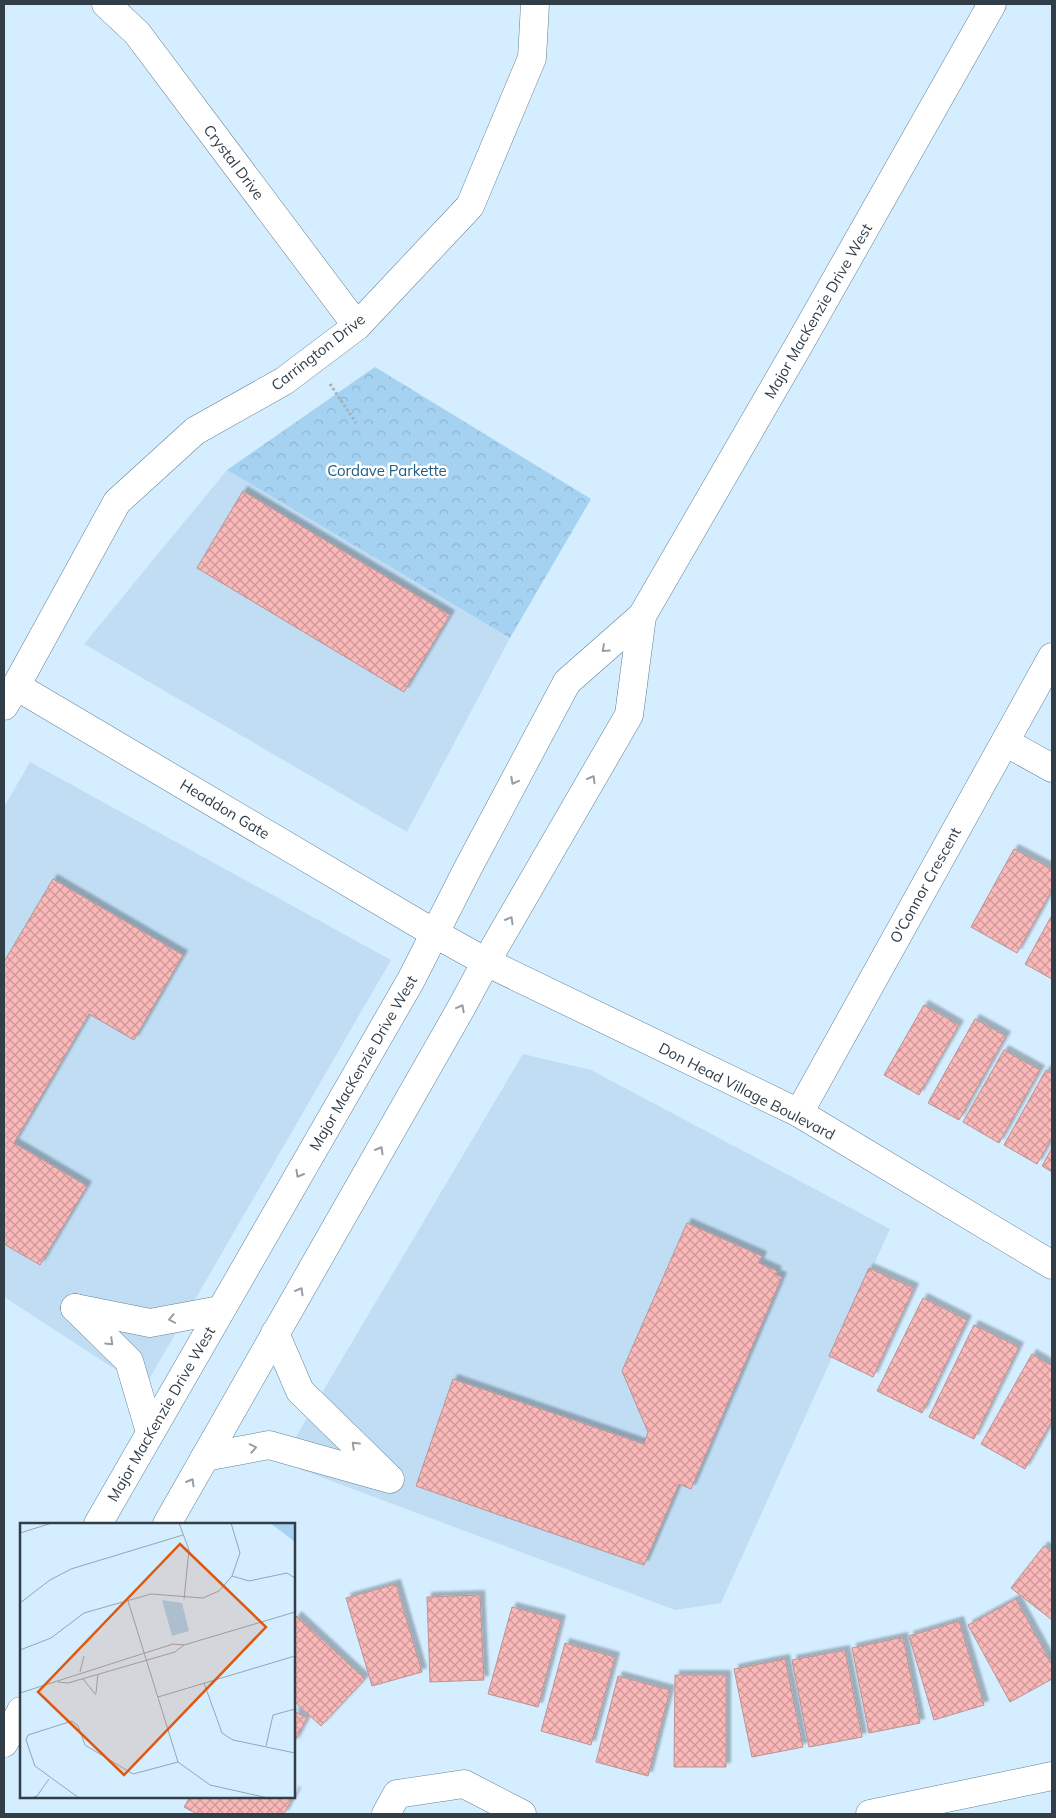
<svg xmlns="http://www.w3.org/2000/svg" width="1056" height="1818" font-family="Mulish,sans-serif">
<defs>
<pattern id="park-crowns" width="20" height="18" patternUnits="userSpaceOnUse" patternTransform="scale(1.25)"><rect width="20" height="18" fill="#a5d2f1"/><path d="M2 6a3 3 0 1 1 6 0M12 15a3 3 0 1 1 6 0" fill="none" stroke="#8eb5d0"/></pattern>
<pattern id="building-cross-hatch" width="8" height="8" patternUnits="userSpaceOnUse" patternTransform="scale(1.25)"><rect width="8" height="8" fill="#fbb8b9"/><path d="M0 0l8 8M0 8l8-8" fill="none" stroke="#cc9798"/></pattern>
<filter id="shadow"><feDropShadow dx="4.5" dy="-4.5" stdDeviation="1" flood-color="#0004"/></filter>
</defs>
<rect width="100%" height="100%" fill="#d4edff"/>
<!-- built -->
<g fill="#c0ddf3">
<path d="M227,470L510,638L407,832L84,644Z"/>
<path d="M30,762L391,960L144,1388L4,1297V807Z"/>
<path d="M523,1054L591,1070L890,1229L721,1603L675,1610L281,1462Z"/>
</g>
<!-- park -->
<path fill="url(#park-crowns)" d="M375,367L591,499L510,638L227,470Z"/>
<!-- building -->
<g fill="url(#building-cross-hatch)" stroke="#b99494" filter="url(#shadow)">
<path d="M243,491L450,615L404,692L197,568Z"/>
<path d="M1014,849L1052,869V890L1017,953L971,927Z"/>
<path d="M53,879L183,955L134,1040L89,1014L14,1143L87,1186L40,1265L4,1244V962Z"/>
<path d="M1052,915V979L1025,964Z"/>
<path d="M924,1005L959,1025L919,1095L884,1075Z"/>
<path d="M975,1019L1006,1036L959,1120L928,1103Z"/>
<path d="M1004,1050L1040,1070L999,1143L963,1122Z"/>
<path d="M1046,1070L1052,1074V1138L1037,1164L1004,1145Z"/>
<path d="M1052,1148V1172L1042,1166Z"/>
<path d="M687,1223L762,1256L759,1263L777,1271L775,1274L782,1277L691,1489L679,1484L644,1565L416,1486L453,1379L644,1444L648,1432L622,1371Z"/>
<path d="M869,1268L914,1288L873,1377L829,1356Z"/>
<path d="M923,1298L967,1320L922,1413L877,1391Z"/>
<path d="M974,1325L1019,1347L974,1439L929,1417Z"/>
<path d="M1032,1354L1052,1366V1421L1025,1469L981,1444Z"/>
<path d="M1044,1546L1052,1552V1620L1011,1588Z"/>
<path d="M396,1584L422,1672L372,1686L346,1598Z"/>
<path d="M480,1595L484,1680L430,1682L427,1597Z"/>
<path d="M1016,1599L1052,1665V1679L1010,1702L968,1625Z"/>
<path d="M512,1607L561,1620L538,1707L488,1694Z"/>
<path d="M297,1616L365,1679L321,1726L294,1701V1620Z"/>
<path d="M959,1621L984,1705L934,1720L909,1636Z"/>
<path d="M903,1637L920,1723L869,1733L852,1648Z"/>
<path d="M565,1643L615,1657L591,1745L541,1731Z"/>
<path d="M845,1650L862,1737L809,1747L792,1660Z"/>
<path d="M785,1659L803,1747L752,1757L734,1669Z"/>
<path d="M675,1675H726V1767H674Z"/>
<path d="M618,1676L670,1690L648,1776L596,1762Z"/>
<path d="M294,1711L307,1718L294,1743Z"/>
<path d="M294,1791L296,1792L284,1814H197L184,1807L190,1797H294Z"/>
</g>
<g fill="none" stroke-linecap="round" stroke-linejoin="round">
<!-- minor casing -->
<g stroke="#648195" stroke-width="29">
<g id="minor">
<path d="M106,4L137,33L357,326"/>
<path d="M16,686L434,933L486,962L799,1113L1052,1265"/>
<path d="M4,706L16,686L117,502L195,431L284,381L357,326L470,206L532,58L535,4"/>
<path d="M1005,742L1052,768"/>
<path d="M799,1113L1052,657"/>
<path d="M75,1308L129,1361L150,1432"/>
<path d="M75,1308L150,1323L220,1310"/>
<path d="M275,1333L300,1391L387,1476"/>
<path d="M205,1457L269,1445L390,1479"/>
<path d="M386,1814L397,1794L464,1784L522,1814"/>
<path d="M870,1814L1052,1776"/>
</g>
</g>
<!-- major casing -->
<g stroke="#648195" stroke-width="29">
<g id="major">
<path d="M98,1524L411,980L468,868L567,682L642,616L800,343L992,4"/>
<path d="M167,1524L460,1010L486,962L629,715L642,616"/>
<path d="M4,1743L21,1711"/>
</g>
</g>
<!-- path -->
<path stroke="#9eb3c2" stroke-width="3" stroke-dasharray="2.5 2.5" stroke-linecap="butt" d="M330,384L356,423"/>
<!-- minor -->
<use href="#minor" stroke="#fff" stroke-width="28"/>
<!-- major -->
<use href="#major" stroke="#fff" stroke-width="28"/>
</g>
<!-- one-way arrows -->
<defs><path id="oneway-chevron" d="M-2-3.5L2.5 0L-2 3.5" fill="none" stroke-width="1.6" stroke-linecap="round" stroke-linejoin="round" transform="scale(1.25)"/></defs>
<g stroke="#989ea3">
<use href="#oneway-chevron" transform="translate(605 649) rotate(138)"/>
<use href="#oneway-chevron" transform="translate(592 779) rotate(-60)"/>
<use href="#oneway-chevron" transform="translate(514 781) rotate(118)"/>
<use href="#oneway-chevron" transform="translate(510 920) rotate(-60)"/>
<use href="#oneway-chevron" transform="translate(461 1008) rotate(-62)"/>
<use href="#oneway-chevron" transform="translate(380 1150) rotate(-60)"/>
<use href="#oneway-chevron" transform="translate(299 1174) rotate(120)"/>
<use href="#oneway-chevron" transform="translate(300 1291) rotate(-60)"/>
<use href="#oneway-chevron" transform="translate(172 1319) rotate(169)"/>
<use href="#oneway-chevron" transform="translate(110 1342) rotate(44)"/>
<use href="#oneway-chevron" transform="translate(355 1445) rotate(-136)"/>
<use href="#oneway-chevron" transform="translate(253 1448) rotate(-11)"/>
<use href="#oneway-chevron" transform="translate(191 1482) rotate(-60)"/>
</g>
<g text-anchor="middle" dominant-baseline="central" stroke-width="5" stroke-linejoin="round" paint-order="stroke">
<!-- street labels -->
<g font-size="15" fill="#313e47" stroke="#fff">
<text transform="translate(234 162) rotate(53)">Crystal Drive</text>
<text transform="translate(818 311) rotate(-60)">Major MacKenzie Drive West</text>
<text transform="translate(318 352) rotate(-38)">Carrington Drive</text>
<text transform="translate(225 809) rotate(31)">Headdon Gate</text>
<text transform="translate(925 885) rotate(-61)">O'Connor Crescent</text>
<text transform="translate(363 1063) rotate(-60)">Major MacKenzie Drive West</text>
<text transform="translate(747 1091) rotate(27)">Don Head Village Boulevard</text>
<text transform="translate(161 1414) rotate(-60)">Major MacKenzie Drive West</text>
</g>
<!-- park labels -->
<g font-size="15" fill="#1f5d82" stroke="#fff">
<text x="387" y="470">Cordave Parkette</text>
</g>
</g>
<!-- overview -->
<g transform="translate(20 1523)">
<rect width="275" height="275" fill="#d4edff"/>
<path d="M250,0H275V19L266,12ZM142,77L162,80L169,108L152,113Z" fill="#a5d2f1"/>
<path fill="none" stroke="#93a7b5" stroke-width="1" d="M159,0L169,27L164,76M0,10L32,0M212,53L229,58L267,50L275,55M108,78L158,239L190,262L248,275M0,80L30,57L51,46L163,12M0,127L31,115L64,90L131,71L183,75L199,68L212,53L220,30L211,0M60,149L64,133M63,156L76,172M38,159L48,160L155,129L164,122M184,160L202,210L213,217L275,230M0,170L153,121L164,122L275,89M76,170L78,151M138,174L275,133M246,223L253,192L275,186M11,275L17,273L29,256M59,275L15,243L6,217L8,212L52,198L58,203L65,222L113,251L158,239"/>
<path fill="#df580f" fill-opacity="0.15" stroke="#df580f" stroke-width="2.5" d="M160,21L246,104L104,252L18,169Z"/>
<rect width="275" height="275" fill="none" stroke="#313e47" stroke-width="2.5"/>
</g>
<!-- border -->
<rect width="1056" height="1818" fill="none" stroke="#313e47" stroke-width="10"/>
</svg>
